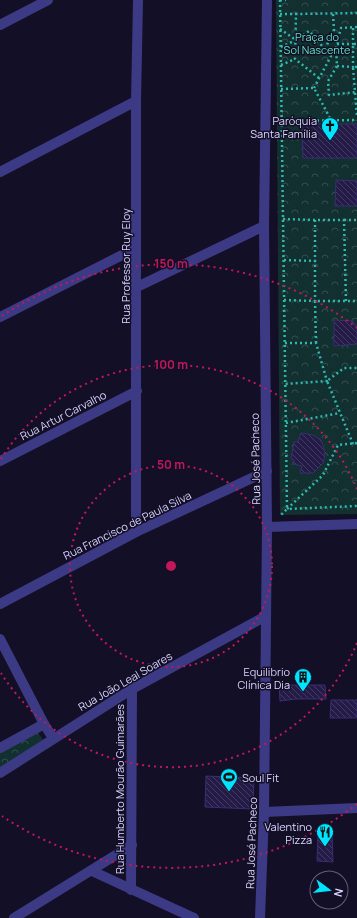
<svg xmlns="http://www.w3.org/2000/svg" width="357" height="918" font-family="Manrope,sans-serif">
<defs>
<pattern id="park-crowns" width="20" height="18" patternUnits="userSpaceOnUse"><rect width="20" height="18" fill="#12302f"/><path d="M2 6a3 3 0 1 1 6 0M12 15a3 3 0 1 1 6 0" fill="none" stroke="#344d4e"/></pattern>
<pattern id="building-back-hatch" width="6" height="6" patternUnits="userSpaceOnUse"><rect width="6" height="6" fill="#241b47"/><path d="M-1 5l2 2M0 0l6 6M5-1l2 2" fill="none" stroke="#433b63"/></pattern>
</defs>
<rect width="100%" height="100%" fill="#130f26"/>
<!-- park -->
<g fill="url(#park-crowns)">
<path d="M276,0H357V514L280,515Z"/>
<path d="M35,726L38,733L44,741L0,768V746Z"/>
</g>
<!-- building -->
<g fill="url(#building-back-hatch)" stroke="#3b2d73">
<path d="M302,124H357V158H303Z"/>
<path d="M336,180L357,181V206H335Z"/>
<path d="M334,320L353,321L355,326H357V344L334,346Z"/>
<path d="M301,433L313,435L321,440L324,448L325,456L323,463L313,473H300L302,466L293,464L294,460L291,459L294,442H298Z"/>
<path d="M279,685H325L326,699H296L280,701Z"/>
<path d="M331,700H357V718H330Z"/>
<path d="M206,776L254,778L253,809L205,807Z"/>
<path d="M332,832L333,862L317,861L318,833Z"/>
</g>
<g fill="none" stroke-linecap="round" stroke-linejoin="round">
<!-- path -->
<g stroke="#2fb8b0" stroke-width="2.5" stroke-dasharray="2 3" stroke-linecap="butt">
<path d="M280,0L287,509L281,515"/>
<path d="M280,0H286"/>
<path d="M280,14H296"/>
<path d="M357,27L341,28L336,47L337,66L328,81L329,95L357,92"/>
<path d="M280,29L296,40"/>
<path d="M337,44H353V27"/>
<path d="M281,47L296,40L309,31L331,56L314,88"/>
<path d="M325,49L334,30L333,14"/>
<path d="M281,65L295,59"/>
<path d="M337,66L353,67V44H357"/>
<path d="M357,67H353L357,117"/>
<path d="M319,78L295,59L296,14L357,13"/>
<path d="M281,89L314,88L331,120"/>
<path d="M282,121L357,120"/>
<path d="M283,219L315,220"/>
<path d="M344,220H357"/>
<path d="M284,260L316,261"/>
<path d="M284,300L315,301V220H344L346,301"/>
<path d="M285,343H316L327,381L285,384"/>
<path d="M316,343L315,301H357"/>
<path d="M286,423L340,413"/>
<path d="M357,443L338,445L323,475L287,509L357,506"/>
<path d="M353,444L327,381L344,368H357"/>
</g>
<!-- minor -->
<g stroke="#3d3a85" stroke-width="10">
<path d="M0,25L48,0"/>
<path d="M0,172L136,101"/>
<path d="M137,287L264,226"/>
<path d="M0,317L136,248"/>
<path d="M0,461L137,391"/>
<path d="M267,527L357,524"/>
<path d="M136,532V101L138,0"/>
<path d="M0,604L136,532L267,471"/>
<path d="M0,639L44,724L53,738"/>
<path d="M0,748L44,724"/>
<path d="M0,773L132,689L266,616"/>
<path d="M264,812L357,808"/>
<path d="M92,871L194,918"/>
<path d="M131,890L132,689"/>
<path d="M14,918L132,845"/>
<path d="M260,918L264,812L267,527L264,226L267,0"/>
</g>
</g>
<!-- distance rings -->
<g fill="none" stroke="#c2185b" stroke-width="2" stroke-dasharray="2 4">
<circle cx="171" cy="566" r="101"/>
<path d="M357 643A201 201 0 0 1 1 673M1 459A201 201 0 0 1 357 489"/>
<path d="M357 804A302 302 0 0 1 2 816M2 316A302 302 0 0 1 357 328"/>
</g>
<!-- icons -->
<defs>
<g id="church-pin" transform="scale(0.9)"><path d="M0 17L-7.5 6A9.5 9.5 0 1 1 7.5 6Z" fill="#00e5ff" stroke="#130f26"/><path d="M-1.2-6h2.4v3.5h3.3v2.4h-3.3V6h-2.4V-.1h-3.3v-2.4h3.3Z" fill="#111"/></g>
<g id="building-pin" transform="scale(0.9)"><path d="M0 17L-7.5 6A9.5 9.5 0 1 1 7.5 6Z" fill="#00e5ff" stroke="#130f26"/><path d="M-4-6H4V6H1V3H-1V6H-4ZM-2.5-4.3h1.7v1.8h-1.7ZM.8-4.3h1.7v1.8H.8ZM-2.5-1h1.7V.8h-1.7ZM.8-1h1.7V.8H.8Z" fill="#111"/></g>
<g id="stadium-pin" transform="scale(0.9)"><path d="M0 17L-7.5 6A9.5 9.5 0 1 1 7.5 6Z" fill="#00e5ff" stroke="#130f26"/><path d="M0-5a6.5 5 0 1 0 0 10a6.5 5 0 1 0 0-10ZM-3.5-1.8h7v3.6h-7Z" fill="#111"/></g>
<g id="restaurant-pin" transform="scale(0.9)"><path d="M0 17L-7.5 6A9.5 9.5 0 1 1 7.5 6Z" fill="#00e5ff" stroke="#130f26"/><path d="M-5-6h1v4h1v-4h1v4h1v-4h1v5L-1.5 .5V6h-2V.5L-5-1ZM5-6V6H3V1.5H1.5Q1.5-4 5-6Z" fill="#111"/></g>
</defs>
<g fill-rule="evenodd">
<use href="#church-pin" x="330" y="126"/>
<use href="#building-pin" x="303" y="677"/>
<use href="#stadium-pin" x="229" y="777"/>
<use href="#restaurant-pin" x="325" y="832"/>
</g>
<g text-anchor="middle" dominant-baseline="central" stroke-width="3" stroke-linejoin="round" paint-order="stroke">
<!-- park labels -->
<g font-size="11" fill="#5fe0c0" stroke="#130f26">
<text x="317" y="36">Praça do<tspan x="317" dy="13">Sol Nascente</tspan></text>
</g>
<!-- poi labels -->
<g font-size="11" fill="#d9d4ff" stroke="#130f26" text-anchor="end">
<text x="317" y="120">Paróquia<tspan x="317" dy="13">Santa Família</tspan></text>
<text x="290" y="671">Equilibrio<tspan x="290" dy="13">Clínica Dia</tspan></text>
<text x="242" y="777" text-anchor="start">Soul Fit</text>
<text x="312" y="826">Valentino<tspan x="312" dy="13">Pizza</tspan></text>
</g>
<!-- street labels -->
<g font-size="11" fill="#d9d4ff" stroke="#130f26">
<text transform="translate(125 266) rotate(-90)">Rua Professor Ruy Eloy</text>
<text transform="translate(63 415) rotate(-27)">Rua Artur Carvalho</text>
<text transform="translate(255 459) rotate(-91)">Rua José Pacheco</text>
<text transform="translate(127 525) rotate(-26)">Rua Francisco de Paula Silva</text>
<text transform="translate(125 681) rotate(-30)">Rua João Leal Soares</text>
<text transform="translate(119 789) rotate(-90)">Rua Humberto Mourão Guimarães</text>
<text transform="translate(251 843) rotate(-88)">Rua José Pacheco</text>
</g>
</g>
<circle cx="171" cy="566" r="6" fill="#c2185b" stroke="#130f26" stroke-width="2"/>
<g font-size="12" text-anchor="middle" font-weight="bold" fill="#c2185b" stroke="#130f26" stroke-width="3" stroke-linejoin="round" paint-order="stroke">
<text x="171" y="268">150 m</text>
<text x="171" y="369">100 m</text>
<text x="171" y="469">50 m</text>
</g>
<!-- north arrow -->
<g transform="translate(329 890) rotate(105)"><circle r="19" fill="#130f26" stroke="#625e7d"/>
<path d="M0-3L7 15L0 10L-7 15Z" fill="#00e5ff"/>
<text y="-6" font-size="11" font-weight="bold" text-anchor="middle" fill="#d9d4ff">N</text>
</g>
</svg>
